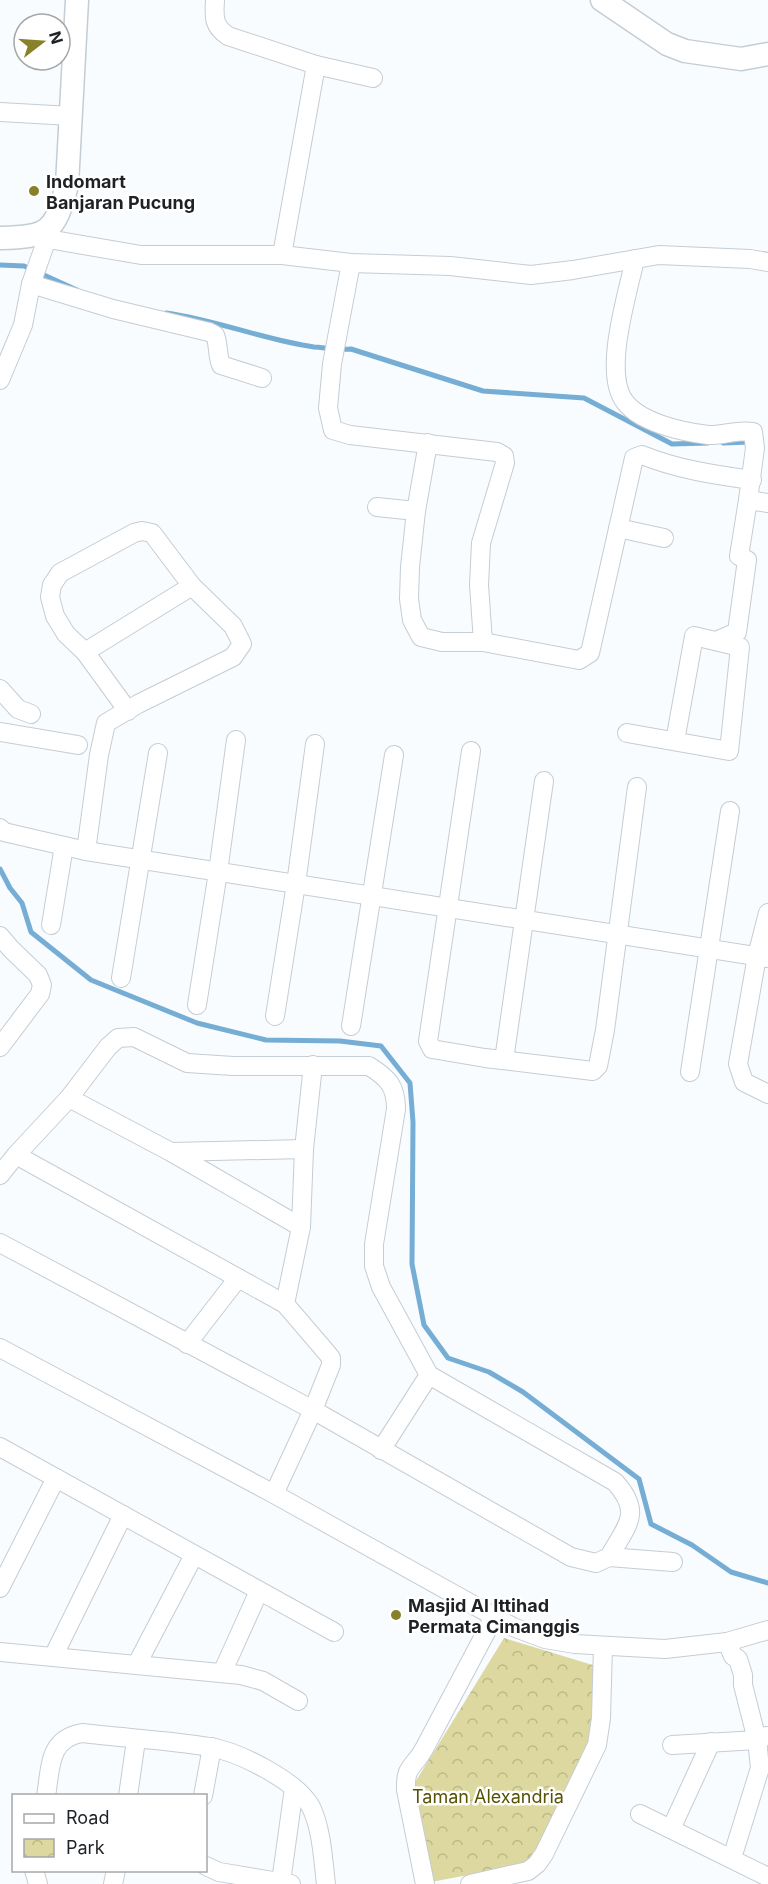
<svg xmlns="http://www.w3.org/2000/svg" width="768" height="1884" font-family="Inter,sans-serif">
<defs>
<pattern id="park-crowns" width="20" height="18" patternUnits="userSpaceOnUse" patternTransform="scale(1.5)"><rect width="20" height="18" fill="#dcd89f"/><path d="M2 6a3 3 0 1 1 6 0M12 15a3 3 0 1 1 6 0" fill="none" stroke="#bcb989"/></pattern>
</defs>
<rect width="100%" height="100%" fill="#f8fcfe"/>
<!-- park -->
<path fill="url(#park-crowns)" d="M504,1638L596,1666L591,1741L532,1863L431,1882L414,1784Z"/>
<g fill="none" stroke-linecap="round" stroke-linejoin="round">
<!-- stream -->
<g stroke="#76add4" stroke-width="5">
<path d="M0,265L24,266L77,290"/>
<path d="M166,313C217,320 264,340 314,347C327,348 339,350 351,349L483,391L584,398L672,444L708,443"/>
<path d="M723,443L750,442"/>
<path d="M0,869L10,888L22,903L31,932L91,980L197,1023L266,1040L340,1041L381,1046L410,1083L413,1122L412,1264L424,1325L448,1358L489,1372L523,1392L639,1479L651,1524L692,1545L731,1572L768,1583"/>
</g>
<!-- minor casing -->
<g stroke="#c4cdd4" stroke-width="20">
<g id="minor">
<path d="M215,0C214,17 213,26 228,36L316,65"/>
<path d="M0,112L71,116"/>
<path d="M43,233L54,240L141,255H282L351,263L450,266L531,275L573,270L659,255L750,259L768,262"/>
<path d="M282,255L316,65L373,78"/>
<path d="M635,259C628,293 602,373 625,402C641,423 683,432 708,435C723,436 738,429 753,432L755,448L748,500L768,503"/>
<path d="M351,263L332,364L328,408L333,430L350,435L497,452L504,456L505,463L481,543L479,585L483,642"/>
<path d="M31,284L113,309L209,332L215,335C219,345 217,355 221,365L262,378"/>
<path d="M0,380L23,325L31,284L48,236"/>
<path d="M428,443L416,511L410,567L409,599L412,620L421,637L442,642H483L579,660L590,653L634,458L642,455C676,469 715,475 752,480"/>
<path d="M377,507L416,511"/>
<path d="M618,528L664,538"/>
<path d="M716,641L737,632L747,560L739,556L748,500"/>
<path d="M85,652L192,586"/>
<path d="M0,689L18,709L31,714"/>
<path d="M1,732L78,745"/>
<path d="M627,733L729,751L740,647L694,636L675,741"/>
<path d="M471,751L428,1041L432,1049L485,1058L593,1071L598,1066L605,1030L637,787"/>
<path d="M0,828L4,832L86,851L768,958"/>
<path d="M86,851L99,755L106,723L138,704L233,657L242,644L233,626L192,586L152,533L142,531L134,533L60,573L52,585L50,597L55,616L66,634L85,652L128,711"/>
<path d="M768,913L757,956L738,1064L744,1082L768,1094"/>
<path d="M51,925L64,846"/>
<path d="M0,936L11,949L38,975L42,985L40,994L0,1047"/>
<path d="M121,978L158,753"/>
<path d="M197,1005L218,872L236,740"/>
<path d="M275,1016L296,884L315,744"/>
<path d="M351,1026L394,755"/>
<path d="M504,1060L544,781"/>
<path d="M690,1072L730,811"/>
<path d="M69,1098L171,1152L301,1227"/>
<path d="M171,1152L304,1149"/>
<path d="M16,1155L285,1304L327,1353L331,1358V1365L313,1410L274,1494"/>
<path d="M0,1175L16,1155L69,1098L108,1047L118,1038L134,1037L187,1063L233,1066H369C388,1078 396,1086 396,1109L374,1244V1266L381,1287L429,1375L615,1482C643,1513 627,1525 609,1557"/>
<path d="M0,1243L313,1410L571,1557L596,1563L609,1557L673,1562"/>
<path d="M285,1304L301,1227L304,1149L313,1065"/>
<path d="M187,1344L238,1278"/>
<path d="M0,1348L274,1494L513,1627L545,1639L575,1644L665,1649L727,1642L768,1630"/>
<path d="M0,1447L334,1632"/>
<path d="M381,1450L429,1375"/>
<path d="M0,1588L56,1478"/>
<path d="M727,1642L733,1656L738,1659L743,1675V1685L757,1740L760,1768L732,1858"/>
<path d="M0,1652L241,1675L263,1681L298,1701"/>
<path d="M53,1657L123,1515"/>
<path d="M137,1664L194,1555"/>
<path d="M222,1673L259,1591"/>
<path d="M672,1745L757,1740L766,1736"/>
<path d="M46,1796C51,1767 48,1739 82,1733C124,1738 168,1740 210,1747C239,1752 297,1781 311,1807C322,1830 323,1860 326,1884"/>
<path d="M128,1796L136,1740"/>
<path d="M203,1796L212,1747"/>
<path d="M640,1814L768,1877"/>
<path d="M671,1829L711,1742"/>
<path d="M206,1866L219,1872L291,1884"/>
<path d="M34,1870L38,1884"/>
<path d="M281,1882L294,1788"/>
<path d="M113,1884L116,1870"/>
<path d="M425,1884L406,1790C405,1765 413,1769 424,1749L494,1617"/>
<path d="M470,1884L528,1871L537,1864L544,1854L597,1745L601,1718L603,1646"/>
</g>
</g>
<!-- tertiary casing -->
<g stroke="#c4cdd4" stroke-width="25">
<g id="tertiary">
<path d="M602,0L667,44L685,51L741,59L768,54"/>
<path d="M0,238C49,237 55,232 67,185L77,0"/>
</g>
</g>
<!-- minor -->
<use href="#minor" stroke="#fff" stroke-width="18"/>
<!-- tertiary -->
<use href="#tertiary" stroke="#fff" stroke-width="22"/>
</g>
<!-- markers -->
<g fill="#888129" stroke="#fff" stroke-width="2">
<circle cx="34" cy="191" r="6"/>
<circle cx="396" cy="1615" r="6"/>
</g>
<g text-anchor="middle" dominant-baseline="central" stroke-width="5" stroke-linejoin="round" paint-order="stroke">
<!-- poi labels -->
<g font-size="18" font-weight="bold" fill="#1f2225" stroke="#fff" text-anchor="start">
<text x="46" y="181">Indomart<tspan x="46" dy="21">Banjaran Pucung</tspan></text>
<text x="408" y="1605">Masjid Al Ittihad<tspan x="408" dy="21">Permata Cimanggis</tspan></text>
</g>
<!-- park labels -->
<g font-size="18" fill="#585204" stroke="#fff">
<text x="488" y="1796">Taman Alexandria</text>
</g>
</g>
<!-- legend -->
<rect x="12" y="1794" width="195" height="78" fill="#ffffff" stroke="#a5a7a8" stroke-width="1.5"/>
<rect x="24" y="1814" width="30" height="9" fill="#ffffff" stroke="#a5a7a8" stroke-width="1.5"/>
<text x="66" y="1824" font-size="18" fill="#1f2225">Road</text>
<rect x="24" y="1839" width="30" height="18" fill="url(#park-crowns)" stroke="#a5a7a8" stroke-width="1.5"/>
<text x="66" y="1854" font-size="18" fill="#1f2225">Park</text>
<!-- north arrow -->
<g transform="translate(42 42) rotate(73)"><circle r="28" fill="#ffffff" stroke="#a5a7a8" stroke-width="1.5"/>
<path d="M0-4.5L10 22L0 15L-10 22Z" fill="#888129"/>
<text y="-9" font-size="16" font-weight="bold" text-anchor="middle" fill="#1f2225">N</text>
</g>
</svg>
